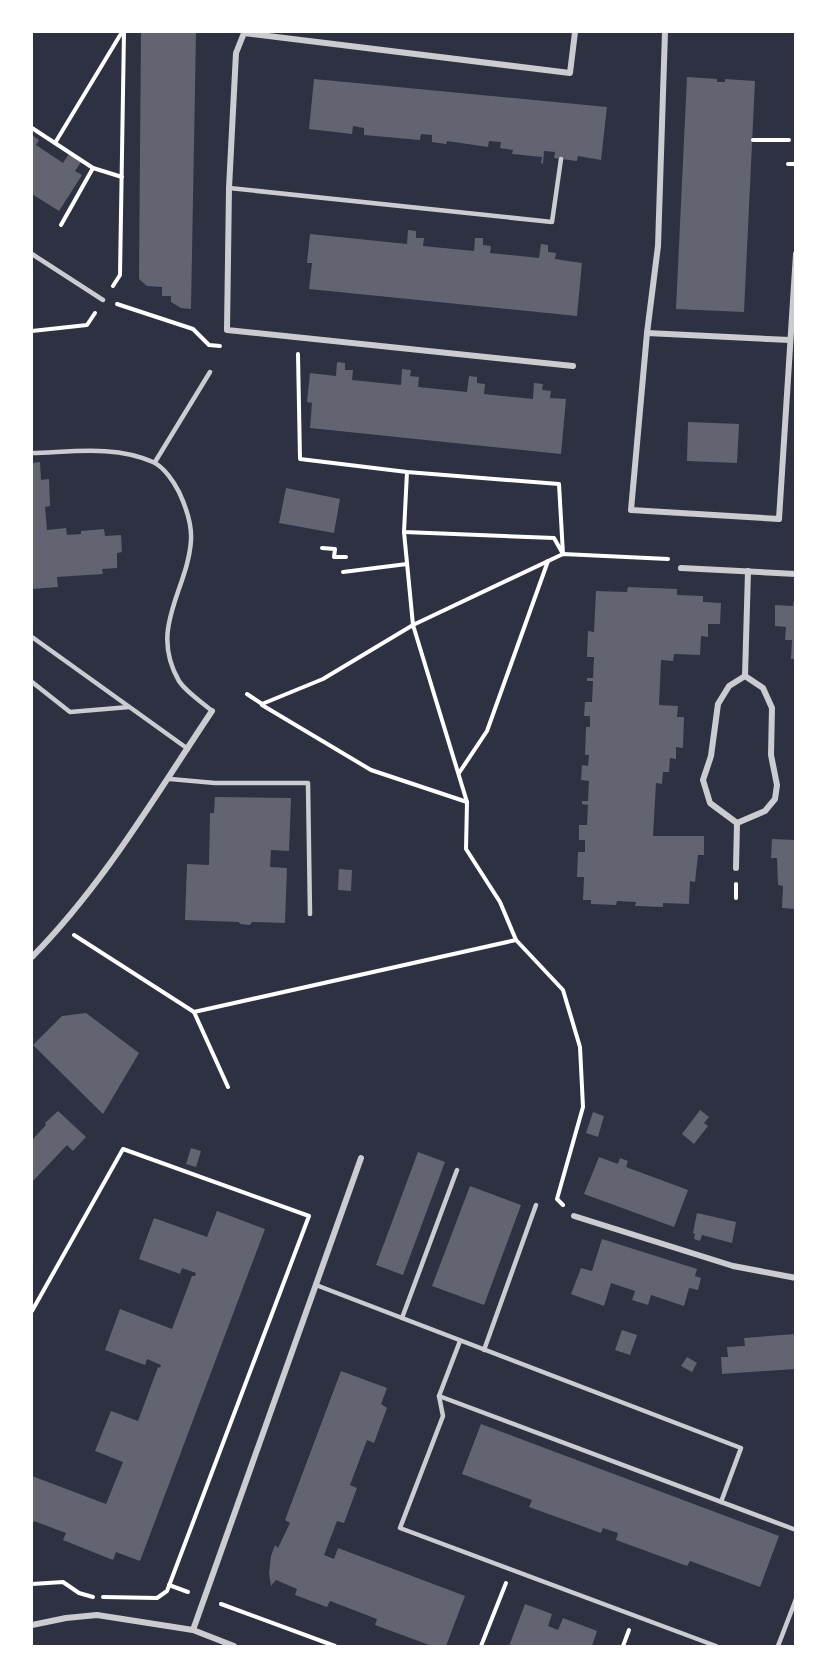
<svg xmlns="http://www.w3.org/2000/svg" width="827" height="1678" font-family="Helvetica,sans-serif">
<rect width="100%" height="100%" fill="#2d3142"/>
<!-- building -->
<g fill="#626471">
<path d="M141,32H196L191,309L181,308L171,302V296H162V287L147,286L139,279Z"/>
<path d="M687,77L717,79V82H725V79L755,81L744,312L676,309Z"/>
<path d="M314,79L607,107L601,160L578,156L577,161L554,158L555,152L544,151L543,164L541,163L542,157L512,154L513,150L500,148L501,142L489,141L488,147L447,141L446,144L432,142V135L421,134L420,140L364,135V128L353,126L352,134L309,129Z"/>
<path d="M32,135L39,140L36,145L63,163L69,154L81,162L75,171L82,175L59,211L32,194Z"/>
<path d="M408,230L416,231V238H424L423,246L474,251L475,238H483V245L491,246L490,253L539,258L541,244L548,245V252L556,253L555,259L582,263L577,316L309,289L312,263H307L310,234L407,244Z"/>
<path d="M337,362L345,363V370H353L352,380L401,385L402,369L411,370L410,376L419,377L418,387L467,392L469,376L477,377V383L485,384L484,394L533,399L534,383L543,384L542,390L551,391L550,398L566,399L561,454L310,428L312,403L307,402L310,373L336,376Z"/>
<path d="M688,422L739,424L737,463L687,461Z"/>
<path d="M40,462L41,480L49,479L50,506L45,507L47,530L66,528L67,535L81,534V531L104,529L105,536L121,535L122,552L117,553V568L102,569L103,574L57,577L58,587L32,589V463Z"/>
<path d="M286,488L340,499L334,533L279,523Z"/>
<path d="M628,587L677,589V595L703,596V602L721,603L720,624H708V637L701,636L700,655L674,654L673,661L661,660L659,705L678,706L677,717H684L683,748L676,747V759L670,758L669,772H663L662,784L656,783L653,836H704V855H698L695,882L690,881L689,904L663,903V907L635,906L636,902L617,901L616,905L591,904V900H583L584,877H577L578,852H585V840H579V825H587L588,805L582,804V801H588L589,781L581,780L582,765L588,766L589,755H585L586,727H590V716H584L585,702H592L593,681H587V678H593L594,657H587L588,631L594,632L596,591L627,592Z"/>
<path d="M794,600H795V659H791L792,640H785L786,627L775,626V605L793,606Z"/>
<path d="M215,797L291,798L289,851L271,850L270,867L287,868L285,923L252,922L250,925L240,924L239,922L185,920L187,864L209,865L210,813H214Z"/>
<path d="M772,839L795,840V909L782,908L783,886L778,885L777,858H771Z"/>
<path d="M339,869L352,870L351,891L338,890Z"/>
<path d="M86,1013L139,1053L103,1114L33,1045L62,1016Z"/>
<path d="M700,1110L709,1117L704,1123L708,1126L694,1144L682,1134Z"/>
<path d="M58,1111L86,1137L73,1151L67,1145L32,1182V1140L46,1125L45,1123Z"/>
<path d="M593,1112L604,1116L598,1137L586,1133Z"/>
<path d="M191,1148L201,1151L196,1167L186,1164Z"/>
<path d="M418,1152L445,1162L403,1275L376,1265Z"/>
<path d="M599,1157L618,1164L620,1158L628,1161L626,1167L688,1190L674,1227L584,1194Z"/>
<path d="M470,1186L521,1205L484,1305L432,1286Z"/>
<path d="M217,1211L265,1229L140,1561L116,1552L113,1560L63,1540L66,1533L34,1521L32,1526V1476L106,1504L123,1462L95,1451L111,1411L138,1421L158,1367L160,1368L161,1365L147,1359L145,1365L105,1350L120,1309L172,1329L192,1276H195L196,1273L182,1268L180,1274L139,1259L154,1218L207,1237Z"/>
<path d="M697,1213L736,1222L732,1243L702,1235L700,1241L694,1239L695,1234L693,1233Z"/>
<path d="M602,1239L697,1269L695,1276L701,1278L698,1290L689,1288L684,1306L651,1295L648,1305L632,1300L635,1291L611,1283L604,1306L571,1294L581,1268L592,1271Z"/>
<path d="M622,1330L637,1335L630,1355L615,1350Z"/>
<path d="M795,1334V1369L722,1374L721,1357H728L727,1347L745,1346L744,1338Z"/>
<path d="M687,1357L697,1363L692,1372L681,1366Z"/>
<path d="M341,1371L387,1388L381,1404L387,1408L374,1443L367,1440L350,1485L357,1488L344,1523L337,1521L324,1555L334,1559L338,1548L465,1596L446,1646H432L375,1625L377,1619L330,1601L327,1607L295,1595L297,1589L276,1580L271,1586L269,1573L271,1556L275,1545L278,1548L290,1523L285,1520Z"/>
<path d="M481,1424L779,1536L760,1587L690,1561L687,1566L616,1540L618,1533L603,1528L601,1533L529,1507L532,1500L462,1474Z"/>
<path d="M525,1604L552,1614L548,1626L558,1630L563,1618L597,1631L592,1646H509Z"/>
</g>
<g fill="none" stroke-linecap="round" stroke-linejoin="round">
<!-- path -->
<g stroke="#fff" stroke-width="4">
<path d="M32,128L93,168"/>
<path d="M753,140H789"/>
<path d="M55,143L122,32"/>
<path d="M788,164H796"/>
<path d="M61,225L93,168L122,177"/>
<path d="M113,286L120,275L124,32"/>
<path d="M117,304L193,329L209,345L220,346"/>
<path d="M32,331L87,325L95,313"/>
<path d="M298,354L300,459L407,472L559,484L563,554L554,538L404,532L407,472"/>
<path d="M404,532L413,625L467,802L466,849L500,902L516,940L563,990L580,1047L583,1107L557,1199L563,1205"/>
<path d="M322,548L335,549L334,557H346"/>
<path d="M343,572L407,564"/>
<path d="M247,694L262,704L323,679L413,625L563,554L668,559"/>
<path d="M262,705L371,770L467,802"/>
<path d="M459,773L487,731L548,561"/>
<path d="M736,898V884"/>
<path d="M74,935L194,1012L228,1087"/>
<path d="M194,1012L516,940"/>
<path d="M32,1311L123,1149L309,1216L167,1591L157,1598L103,1597"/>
<path d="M32,1584L63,1582L79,1593L93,1597"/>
<path d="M169,1585L188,1592"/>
<path d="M221,1604L335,1646"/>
<path d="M481,1646L506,1583"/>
<path d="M623,1646L629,1630"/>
</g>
<!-- service -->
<g stroke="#caccd0" stroke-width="4.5">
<path d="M229,188L552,222L561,159"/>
<path d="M32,254L103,300"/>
<path d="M32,453C72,452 115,445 153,462C164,467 174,482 179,492C186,507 192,524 191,540C188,590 148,628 179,681C186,692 202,702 212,711"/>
<path d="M155,462L210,372"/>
<path d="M32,637L188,749"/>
<path d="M32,682L70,712L129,707"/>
<path d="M170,779L215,783H308L310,914"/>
<path d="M316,1285L741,1448L721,1502"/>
<path d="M402,1318L457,1170"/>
<path d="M460,1341L439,1396L443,1416L400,1528L716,1646"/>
<path d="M484,1350L536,1205"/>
<path d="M439,1396L796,1530"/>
<path d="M778,1646L796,1599"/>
</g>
<!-- minor -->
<g stroke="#caccd0" stroke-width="6">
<path d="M647,333L658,246L665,32"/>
<path d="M790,340L647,333L631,510L779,519L796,254"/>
<path d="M573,366L227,330L229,188L236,53L244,33L570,73L575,32"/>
<path d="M681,568L796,574"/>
<path d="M737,823L765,811L775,799L777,785L771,755L772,708L763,688L745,676"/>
<path d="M736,868L737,823L710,803L703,780L711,756L718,704L729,686L745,676L748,571"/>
<path d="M32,957C104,884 155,796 212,711"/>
<path d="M574,1216L733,1266L796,1278"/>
<path d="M32,1625L66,1618L97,1615L193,1630L234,1646"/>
<path d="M193,1630L361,1158"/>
</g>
</g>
<!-- border -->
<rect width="827" height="1678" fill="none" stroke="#ffffff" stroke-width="66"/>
</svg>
